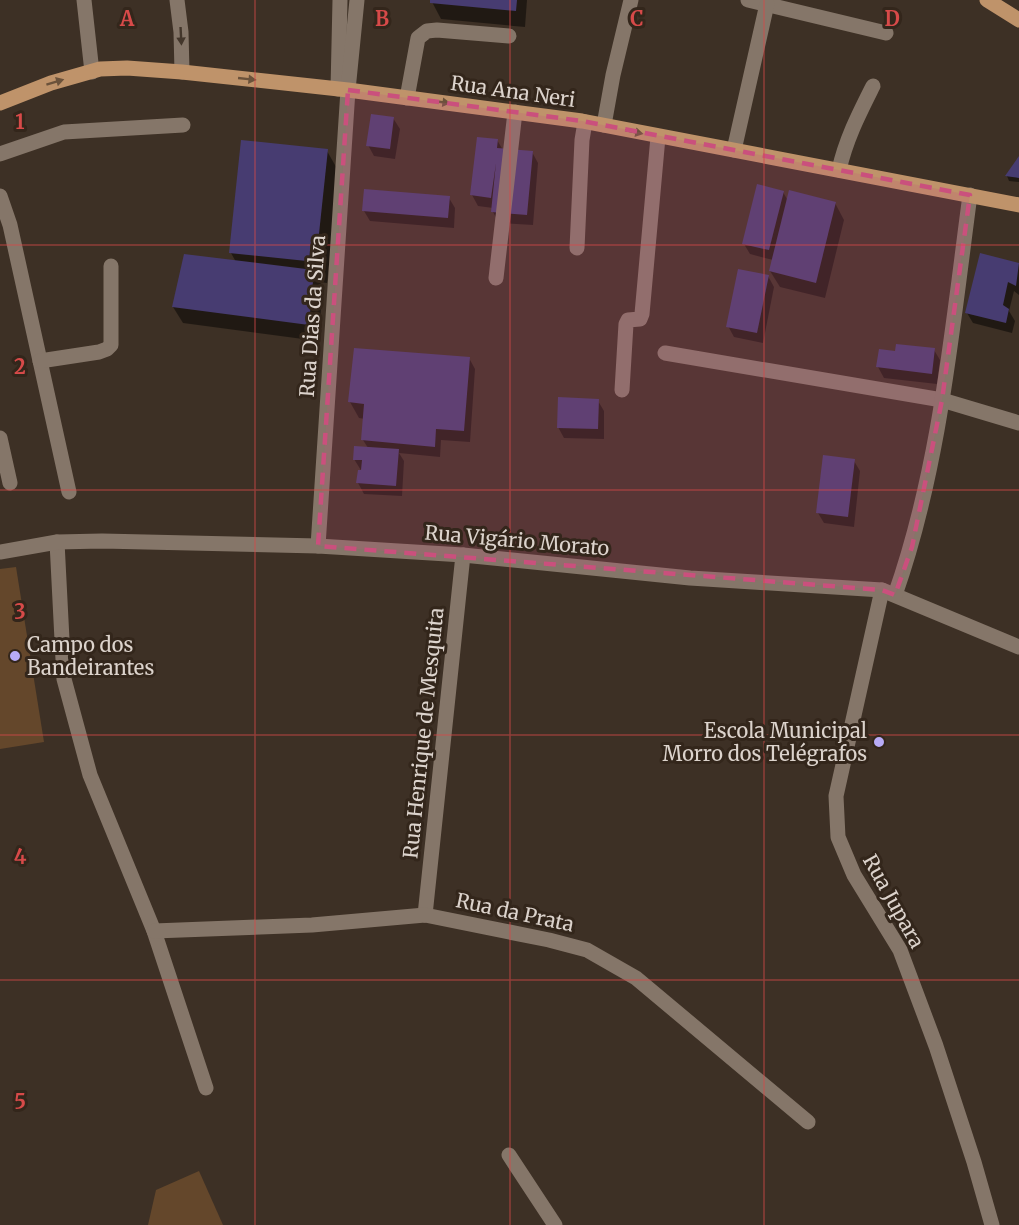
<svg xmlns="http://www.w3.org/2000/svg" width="1019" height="1225" font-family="Merriweather,serif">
<rect width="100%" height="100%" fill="#3d3025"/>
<!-- green -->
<g fill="#64472b">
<path d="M16,567L44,742L0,749V569Z"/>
<path d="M199,1171L223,1225H148L156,1190Z"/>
</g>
<!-- shadow -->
<g fill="#0007">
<path d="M431,0H527L525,27L441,19Z"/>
<path d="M393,118L400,129L395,159L374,156L368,145Z"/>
<path d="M497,140L503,150L532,152L538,163L533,225L499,223L493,212V208L478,206L472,195Z"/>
<path d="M327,151L339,172L327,283L320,282L323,288L318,341L183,323L173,307L236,262L231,253Z"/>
<path d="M1019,159V182L1009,181L1007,176Z"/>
<path d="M783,192L788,201L835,203L844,220L825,298L780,287L770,271L773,260L750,254L744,244Z"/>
<path d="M449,198L455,208L454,228L370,221L364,211Z"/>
<path d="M981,255L1019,264V295L1014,291L1009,311L1015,321L1012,333L973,323L967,313Z"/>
<path d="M768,276L774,287L763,343L734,337L728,326Z"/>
<path d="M934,350L940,360L937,384L884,378L878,367L896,353Z"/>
<path d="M469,358L475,369L470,442L441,440L440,457L399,453L404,461L402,496L364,494L358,483L362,472L354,459L368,448L363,440L365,419L359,418L350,402Z"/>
<path d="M598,401L604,411V439L564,438L558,427Z"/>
<path d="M854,461L860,471L854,527L824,523L818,513Z"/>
</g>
<!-- building -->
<g fill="#473c71">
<path d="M430,0H517L516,11L430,3Z"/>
<path d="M371,114L394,117L390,149L366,146Z"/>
<path d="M477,137L498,139L497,148L533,151L527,215L491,212L496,163L491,198L470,195Z"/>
<path d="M241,140L328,149L316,262L229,253Z"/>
<path d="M1019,156V178L1005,176Z"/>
<path d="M757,184L784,191L769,250L742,244Z"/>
<path d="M364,189L450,196L448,218L362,211Z"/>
<path d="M789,190L836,202L816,283L769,271Z"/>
<path d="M980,253L1019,263L1016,286L1008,282L1003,305L1009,309L1006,323L965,313Z"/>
<path d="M184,254L314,270L309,325L172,307Z"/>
<path d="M738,269L769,275L757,333L726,327Z"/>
<path d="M896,344L935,348L932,374L876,367L879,349L895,351Z"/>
<path d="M354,348L470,357L464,431L436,429L435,447L361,440L364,404L348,402Z"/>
<path d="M558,397L599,399L598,429L557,428Z"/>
<path d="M354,446L399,449L396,486L356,483L358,470H361L362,460H353Z"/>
<path d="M823,455L855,459L848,517L816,513Z"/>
</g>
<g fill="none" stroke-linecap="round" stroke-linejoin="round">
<!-- minor -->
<g stroke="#857669" stroke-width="15">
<path d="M84,0L92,72"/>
<path d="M177,0L181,32L182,72"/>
<path d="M748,0L886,33"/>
<path d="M338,89L340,0"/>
<path d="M407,98L418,38L427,31L437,30L509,36"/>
<path d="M604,125L613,75L631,0"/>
<path d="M734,150L767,4"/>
<path d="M0,154L64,132L183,125"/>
<path d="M839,170C846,139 859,114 873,86"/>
<path d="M0,196L10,225L69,492"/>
<path d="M577,248L582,140L585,122"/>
<path d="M496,278L515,112"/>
<path d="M665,353L942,400L1019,423"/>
<path d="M40,361L99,352L107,349L111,345V266"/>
<path d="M622,390L626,324L628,320L640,319L642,314L658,137"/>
<path d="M0,438L10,483"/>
<path d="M57,542L64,679L90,775L154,931L206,1088"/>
<path d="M318,546L348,90L357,0"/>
<path d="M0,552L57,542L102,541L318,546L463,555L690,578L882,590L1019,647"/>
<path d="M882,590L836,796L838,837L854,875L900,950L936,1046L974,1162L992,1225"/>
<path d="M895,595C940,467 952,329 970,195"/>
<path d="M425,915L463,555"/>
<path d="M154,931L312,925L425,915L549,940L587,950L636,978L808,1122"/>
<path d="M509,1155L555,1225"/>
</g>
<!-- major -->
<g stroke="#bf936a" stroke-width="15">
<path d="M987,0L1019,20"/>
<path d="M0,103L51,83L100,69L127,68L182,72L348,90L582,121L1019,205"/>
</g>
</g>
<!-- one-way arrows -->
<defs><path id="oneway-solid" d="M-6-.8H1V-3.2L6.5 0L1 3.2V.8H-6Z" transform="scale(1.5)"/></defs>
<use fill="#43362b" href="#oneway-solid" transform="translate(181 36) rotate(87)"/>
<g fill="#6b523b">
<use href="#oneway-solid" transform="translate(247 79) rotate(6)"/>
<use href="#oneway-solid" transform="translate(55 82) rotate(-17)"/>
<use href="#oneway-solid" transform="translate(441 102) rotate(8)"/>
<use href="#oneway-solid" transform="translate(634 132) rotate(12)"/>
</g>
<!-- marked area -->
<path fill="#ca507d" fill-opacity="0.2" stroke="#ca507d" stroke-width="4.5" stroke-dasharray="12 8" stroke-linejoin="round" d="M348,90L582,121L970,195L942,400L912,547L895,595L882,590L318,546Z"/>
<!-- grid -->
<path fill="none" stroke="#d74a49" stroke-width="1.5" stroke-opacity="0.55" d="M255,0V1225M510,0V1225M764,0V1225M0,245H1019M0,490H1019M0,735H1019M0,980H1019"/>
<!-- markers -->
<g fill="#b8abf7" stroke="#33261b" stroke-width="2">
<circle cx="15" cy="656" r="6"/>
<circle cx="879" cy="742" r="6"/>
</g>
<g text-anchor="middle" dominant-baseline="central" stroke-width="6" stroke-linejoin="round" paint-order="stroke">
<!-- street labels -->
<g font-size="20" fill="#dcd3cc" stroke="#33261b">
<text transform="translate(513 91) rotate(8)">Rua Ana Neri</text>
<text transform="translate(312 316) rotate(-86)">Rua Dias da Silva</text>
<text transform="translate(517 540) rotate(5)">Rua Vigário Morato</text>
<text transform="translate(423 733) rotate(-84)">Rua Henrique de Mesquita</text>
<text transform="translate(894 901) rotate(61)">Rua Jupara</text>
<text transform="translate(515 912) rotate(12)">Rua da Prata</text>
</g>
<!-- poi labels -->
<g font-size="20" fill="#dcd3cc" stroke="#33261b" text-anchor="start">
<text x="27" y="644">Campo dos<tspan x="27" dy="23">Bandeirantes</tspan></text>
<text x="867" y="730" text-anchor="end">Escola Municipal<tspan x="867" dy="23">Morro dos Telégrafos</tspan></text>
</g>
</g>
<g font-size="20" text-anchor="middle" font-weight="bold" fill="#d74a49" stroke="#33261b" stroke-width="6" stroke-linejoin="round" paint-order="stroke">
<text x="127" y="26">A</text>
<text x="382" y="26">B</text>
<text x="637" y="26">C</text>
<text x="892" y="26">D</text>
<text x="20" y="129">1</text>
<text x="20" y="374">2</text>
<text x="20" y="619">3</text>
<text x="20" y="864">4</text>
<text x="20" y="1109">5</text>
</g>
</svg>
